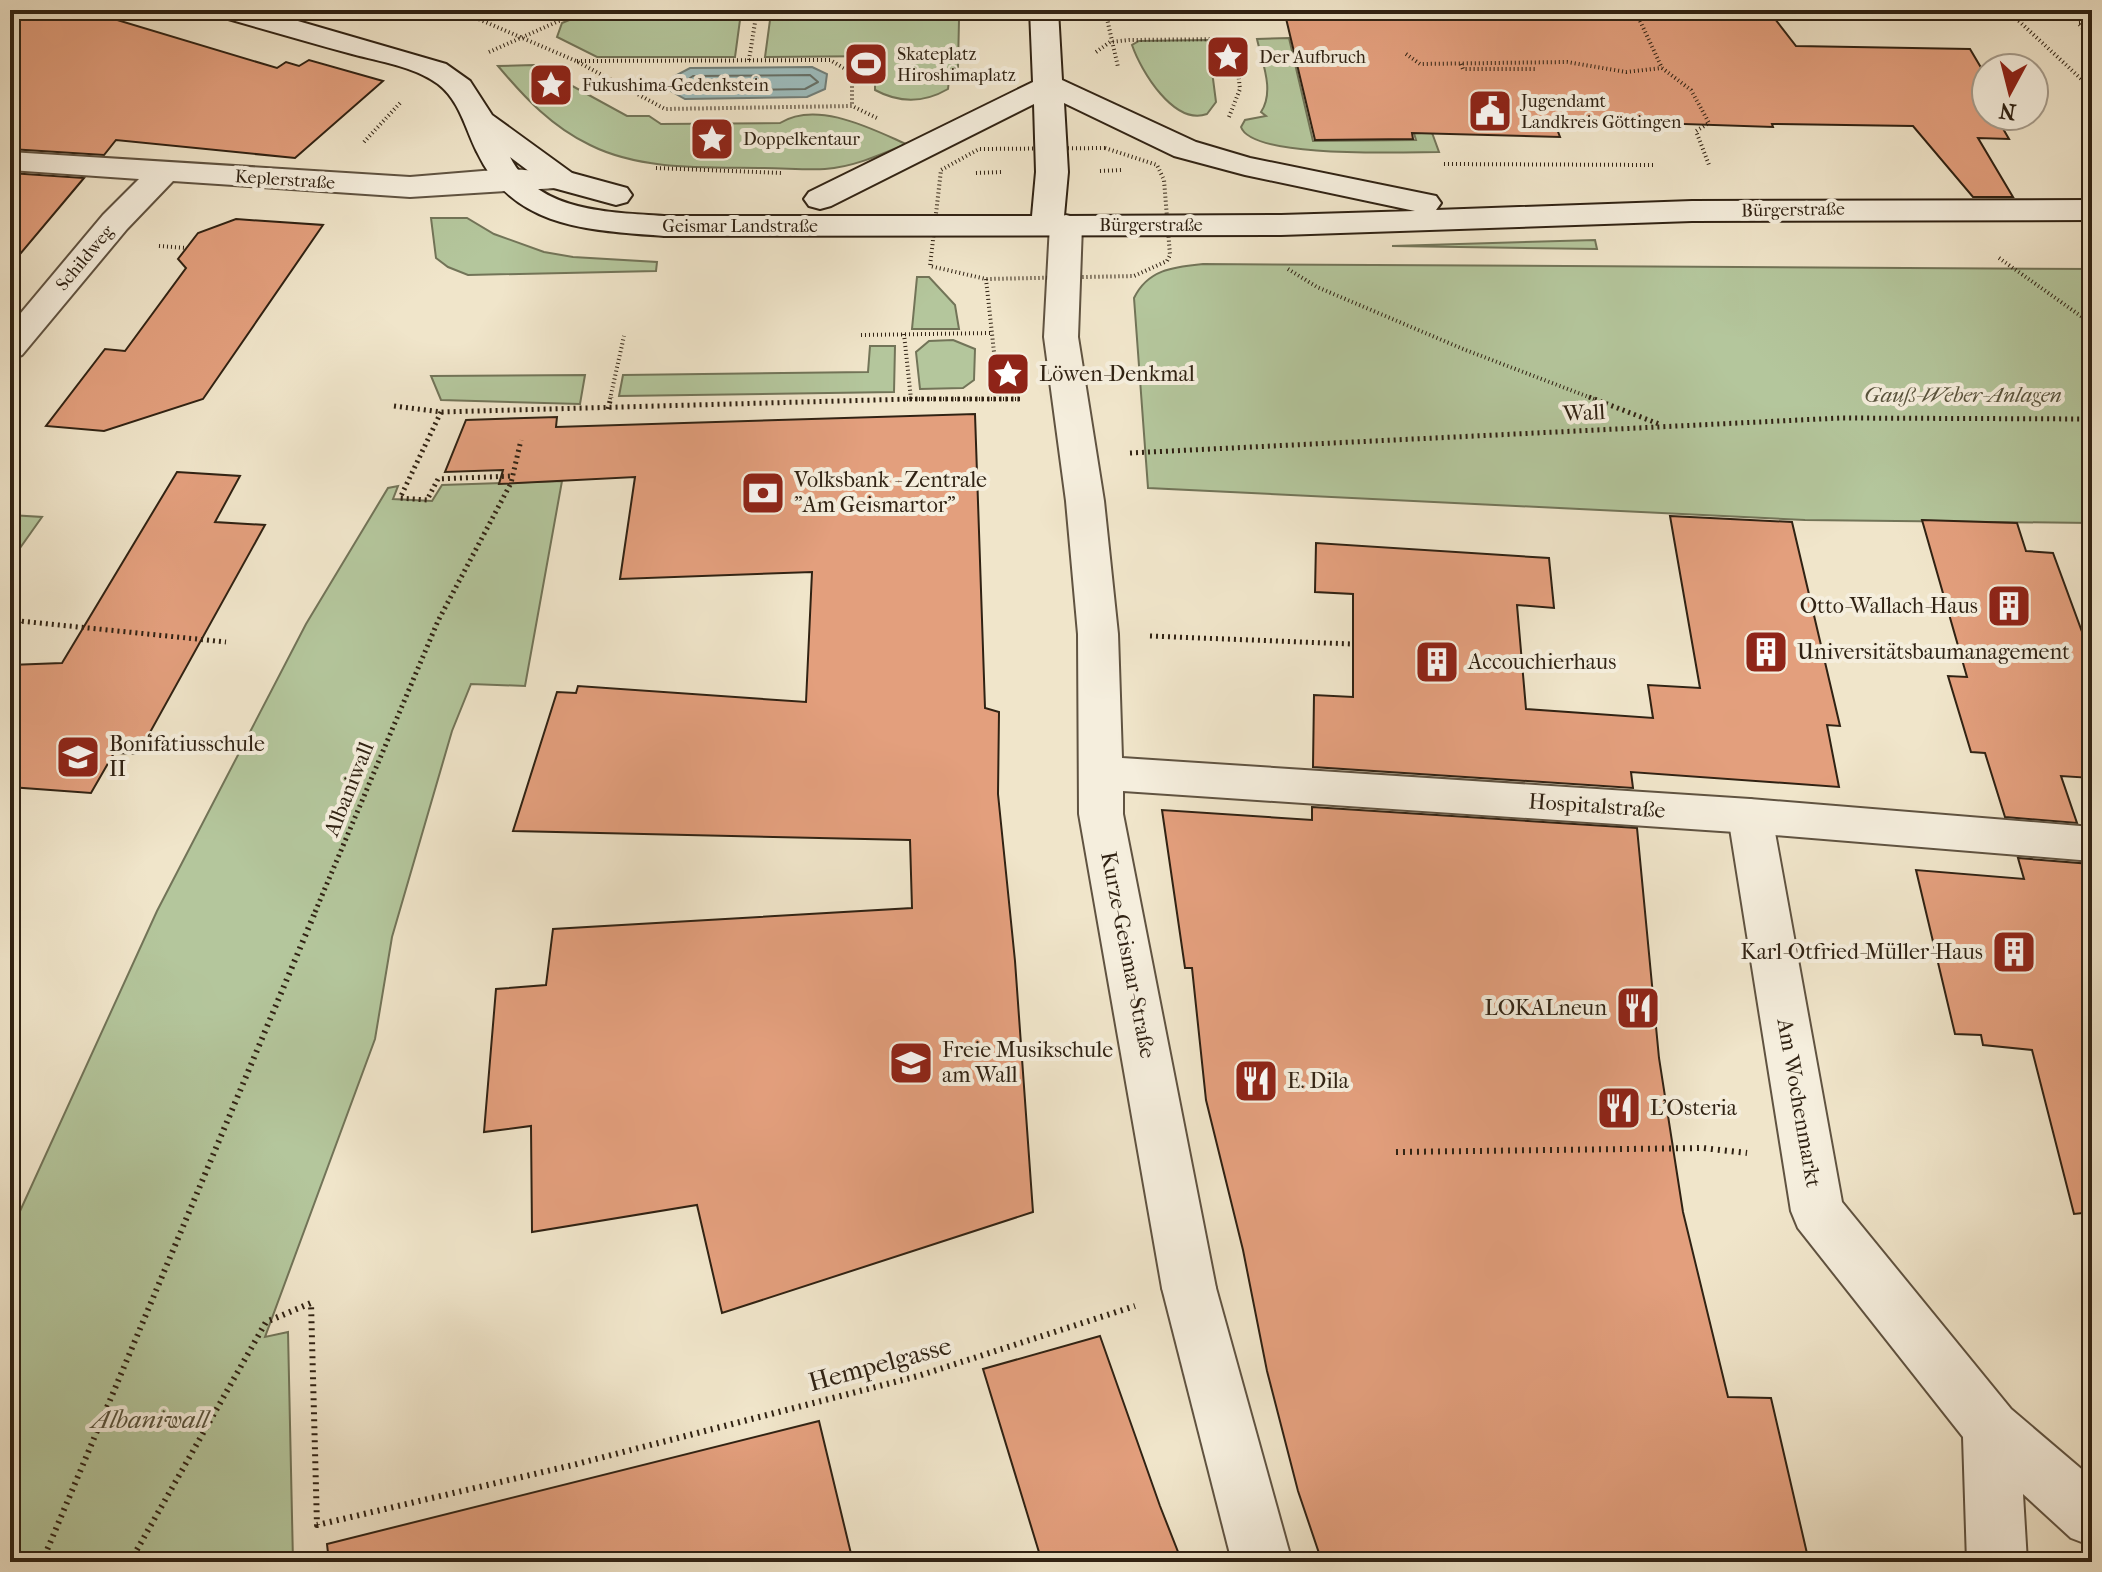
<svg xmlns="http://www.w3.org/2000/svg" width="2102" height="1572" font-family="'IM FELL French Canon',serif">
<rect width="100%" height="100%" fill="#f0e5ca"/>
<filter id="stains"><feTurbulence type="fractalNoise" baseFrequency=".0025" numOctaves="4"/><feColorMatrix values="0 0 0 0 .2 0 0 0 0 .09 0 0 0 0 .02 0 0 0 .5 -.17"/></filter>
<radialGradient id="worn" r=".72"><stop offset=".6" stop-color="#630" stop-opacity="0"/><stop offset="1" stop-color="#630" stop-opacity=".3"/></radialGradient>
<!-- green -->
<g fill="#b4c69c" stroke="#727458" stroke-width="2">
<path d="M868,11L885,19L959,20L958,67L950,71L948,89C924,103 899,103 875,90V73L885,70L884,56L765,57L770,20L781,12Z"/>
<path d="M735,12L740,20L735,57H597L557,37L562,23L586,13Z"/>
<path d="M1289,38L1313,141L1416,140L1413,130H1431L1439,152C1406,152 1252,159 1241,127L1245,120L1266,116L1261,112C1275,91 1262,62 1257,39Z"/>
<path d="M1208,40L1216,102L1207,114C1174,126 1141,71 1132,45L1139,41Z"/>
<path d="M534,65L627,116H649L661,124L780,123C817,100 872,129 906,144C880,155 853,167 825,169C805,170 784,168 764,168C707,167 642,171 590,145C552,127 525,98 498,66Z"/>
<path d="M431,218H467L494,234L544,252L573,257L657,262L656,271L468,275L448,267L436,258Z"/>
<path d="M1595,240L1597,249L1392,246Z"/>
<path d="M1203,264L2092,269V523L1805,520L1148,488L1134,298C1148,269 1174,267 1203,264Z"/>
<path d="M917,277H929L955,305L959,329H912Z"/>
<path d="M953,340L975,349L974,380L963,388L920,389L916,352L929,341Z"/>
<path d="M870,346H895L894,392L619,396L623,375L868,372Z"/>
<path d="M585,375L580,404L441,400L431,376Z"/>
<path d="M562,481L525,686L471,684L452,731L392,937L375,1039L265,1337L288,1332L293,1562H10V1233L157,911L306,624L388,488L398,486L393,499L432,501L442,485Z"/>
<path d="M10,515L42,517L10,562Z"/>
</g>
<!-- water -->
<path fill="#9dbdbe" stroke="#717f7a" stroke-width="2" d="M812,67L827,74L825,89L807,97L685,99L669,90L673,77L690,68Z"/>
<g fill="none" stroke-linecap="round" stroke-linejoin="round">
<!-- shore -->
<path stroke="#667068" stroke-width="2" d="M810,75L818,82L805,89L688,91L680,85L693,76Z"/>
</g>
<!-- building -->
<g fill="#e39f7d" stroke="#302213" stroke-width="2">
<path d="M10,10H84L277,68L286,62L299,66L309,60L383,81L295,158L116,140L104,155L10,149Z"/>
<path d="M1284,10H1768L1796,46L1970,49L1986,76V116H2009L2011,120H1998L2009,139L1978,138L2013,197H1973L1913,126L1772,124L1773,127L1565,120L1568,129H1557L1560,137L1412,133L1413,139L1315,140Z"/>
<path d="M10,173L84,178L10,266Z"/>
<path d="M236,219L323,225L203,399L104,431L46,426L105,349L125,351L186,268L178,259L198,233Z"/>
<path d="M975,414L985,708L999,712L998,794L1015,961L1033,1212L722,1313L697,1205L532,1232L531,1126L484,1132L496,989L546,985L553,929L912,908L910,840L513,831L557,692L576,693L578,686L806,702L812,572L620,579L635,477L499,484L503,470L445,472L466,420L557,417L556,427Z"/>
<path d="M177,472L240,476L215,522L265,525L138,754L114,753L91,793L10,787V665L62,663Z"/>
<path d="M1670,516L1792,522L1840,726L1827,725L1839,787L1631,772L1633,788L1313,767L1314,695L1353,697V594L1315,592L1316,543L1549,558L1554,608L1517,605L1526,709L1653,718L1648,685L1700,688Z"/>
<path d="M1922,520L2017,523L2026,551L2053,553L2092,659V778L2061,776L2077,823L2005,817L1985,753L1971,752L1948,676L1967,677Z"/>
<path d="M1312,807L1637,828L1659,1058L1683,1212L1728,1397L1771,1398L1809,1562H1322L1298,1491L1267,1371L1243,1250L1206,1100L1192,968H1185L1162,810L1312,820Z"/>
<path d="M2018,858L2091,864L2092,867V1212L2074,1214L2032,1050L1983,1045L1981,1035L1955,1034L1916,870L2024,879Z"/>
<path d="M1100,1336L1160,1506L1182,1562H1042L983,1369Z"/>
<path d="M819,1421L853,1562H329L327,1544Z"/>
</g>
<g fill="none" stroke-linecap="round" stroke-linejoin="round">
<!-- pedestrian casing -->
<g stroke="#605341" stroke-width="4">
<g id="pedestrian">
<path d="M1750,799L1766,804L1772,816L1842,1202L2011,1409L2092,1478V1546L2071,1538L2023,1494L2027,1562H1967L1963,1437L1798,1228L1791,1211L1728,816L1734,804Z"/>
<path d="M1189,1263L1208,1270L1216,1288L1292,1562H1232L1162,1288L1170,1270Z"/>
</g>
</g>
<!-- minor casing -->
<g stroke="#605341" stroke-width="4">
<g id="minor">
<path d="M10,152L410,177L507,169L572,173L577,180L572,187L410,197L173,181L127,229L22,355L10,359V326L103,215L139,179L10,170Z"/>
<path d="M1066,215L1078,218L1082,225L1078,337L1104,501L1118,634L1122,758L1750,799L2092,827V861L1750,833L1123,791V814L1216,1288L1208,1306L1189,1313L1170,1306L1162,1288L1079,814L1078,634L1066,501L1044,337L1050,225L1054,218Z"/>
</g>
</g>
<!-- secondary casing -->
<g stroke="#302213" stroke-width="4">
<path id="secondary" d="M214,10H260L446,64L470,81L492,115L572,173L627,188L632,195L627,202L616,205L550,187L510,157C538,213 611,212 664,216H1032L1036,172L1034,104L831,206L820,209L809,206L804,199L809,192L1033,82L1030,10H1058L1062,80L1196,142L1250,158L1436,196L1441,203L1436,210L1692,201L2092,200V220L1692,221L1281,235L664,236C589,230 513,229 477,152C465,128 460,101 438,84C413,66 381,62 352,54C308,42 263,29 218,16ZM1064,103L1174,156L1245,175L1415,211L1281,215L1064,216L1068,172Z"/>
</g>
<!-- path-far2 -->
<g stroke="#302213" stroke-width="4" stroke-dasharray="1 3" stroke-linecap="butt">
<path d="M161,10L183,16"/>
<path d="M479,10L476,18L576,61L665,109L852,106L879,119"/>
<path d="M889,10L914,15H996"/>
<path d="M1105,10L1118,67"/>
<path d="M1635,10L1662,68L1691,90L1709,123L1696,131L1709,165"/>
<path d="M2007,10L2092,89"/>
<path d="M1234,14L1237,10"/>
<path d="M2092,22L2078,23L2092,38"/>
<path d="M489,52L579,12L779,10"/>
<path d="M1096,52L1110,42L1129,40L1234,39"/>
<path d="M1406,54L1420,64L1567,62L1626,72L1662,68"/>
<path d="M749,60L757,10"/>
<path d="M577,61L830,60L852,73V106"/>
<path d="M1461,64L1463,69H1537"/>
<path d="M1229,117L1240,89L1234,38"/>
<path d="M364,142L401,102"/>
<path d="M1105,148L1157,165L1164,180L1170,255L1167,261L1134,276L986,279L930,266L941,170L979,149Z"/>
<path d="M1444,164L1654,165"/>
<path d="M656,168L782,173"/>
<path d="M1100,171L1122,170"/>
<path d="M976,173L1002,172"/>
<path d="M159,246L187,248"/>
<path d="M1999,258L2092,324"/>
<path d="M1288,269L1317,287L1463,349L1594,399"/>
<path d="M986,279L999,398"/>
<path d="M904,334L911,399"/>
<path d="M861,335L993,333"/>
<path d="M610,399L624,336"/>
<path d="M903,399H1020"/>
</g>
<!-- path-far1 -->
<g stroke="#302213" stroke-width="5" stroke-dasharray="2 4" stroke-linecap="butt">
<path d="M1589,397L1659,424"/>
<path d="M394,406L441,412L911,399H1020"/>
<path d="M608,409L611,397"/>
<path d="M441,412L400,498L427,500L438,479L512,476"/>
<path d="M1130,453L1840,418L2092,419"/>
<path d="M10,620L226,642"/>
<path d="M1150,636L1352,644"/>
<path d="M10,637L20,621"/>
<path d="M315,912L438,621L511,483L521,440"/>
</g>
<!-- path -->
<g stroke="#302213" stroke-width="6" stroke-dasharray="2 5" stroke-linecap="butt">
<path d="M1396,1152L1703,1148L1747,1153"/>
<path d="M42,1562L316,910"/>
<path d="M130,1562L266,1322L311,1303L317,1525L577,1464L918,1376L1135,1306"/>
</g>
<!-- pedestrian -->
<use href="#pedestrian" fill="#f5eedd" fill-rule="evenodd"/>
<!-- minor -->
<use href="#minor" fill="#f5eedd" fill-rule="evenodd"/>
<!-- secondary -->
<use href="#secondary" fill="#f5eedd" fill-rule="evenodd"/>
</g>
<!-- icons -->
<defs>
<g id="sight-square" transform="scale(2.3)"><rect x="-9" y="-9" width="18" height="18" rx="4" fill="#8f2418" stroke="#f5eedd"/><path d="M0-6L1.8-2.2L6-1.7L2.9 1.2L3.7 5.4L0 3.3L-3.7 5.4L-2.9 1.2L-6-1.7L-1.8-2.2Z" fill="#fff"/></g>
<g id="stadium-square" transform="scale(2.3)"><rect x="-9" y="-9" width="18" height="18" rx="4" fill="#8f2418" stroke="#f5eedd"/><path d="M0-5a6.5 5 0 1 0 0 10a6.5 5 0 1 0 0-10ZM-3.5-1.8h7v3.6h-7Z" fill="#fff"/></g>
<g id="civic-square" transform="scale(2.3)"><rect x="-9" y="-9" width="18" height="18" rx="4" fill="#8f2418" stroke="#f5eedd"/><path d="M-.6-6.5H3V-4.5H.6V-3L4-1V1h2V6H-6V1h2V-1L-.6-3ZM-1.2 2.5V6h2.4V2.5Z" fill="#fff"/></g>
<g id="bank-square" transform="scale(2.3)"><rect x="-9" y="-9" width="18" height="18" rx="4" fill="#8f2418" stroke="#f5eedd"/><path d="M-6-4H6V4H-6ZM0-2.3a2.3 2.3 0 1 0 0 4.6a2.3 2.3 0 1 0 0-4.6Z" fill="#fff"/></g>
<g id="building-square" transform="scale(2.3)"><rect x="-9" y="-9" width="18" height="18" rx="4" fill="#8f2418" stroke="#f5eedd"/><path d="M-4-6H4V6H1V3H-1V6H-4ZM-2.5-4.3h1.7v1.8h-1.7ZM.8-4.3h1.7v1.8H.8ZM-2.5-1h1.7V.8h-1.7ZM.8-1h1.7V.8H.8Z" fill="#fff"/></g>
<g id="school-square" transform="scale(2.3)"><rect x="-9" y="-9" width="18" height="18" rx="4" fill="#8f2418" stroke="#f5eedd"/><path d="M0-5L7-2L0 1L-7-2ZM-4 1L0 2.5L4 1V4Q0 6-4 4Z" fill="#fff"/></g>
<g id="restaurant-square" transform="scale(2.3)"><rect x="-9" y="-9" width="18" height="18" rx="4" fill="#8f2418" stroke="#f5eedd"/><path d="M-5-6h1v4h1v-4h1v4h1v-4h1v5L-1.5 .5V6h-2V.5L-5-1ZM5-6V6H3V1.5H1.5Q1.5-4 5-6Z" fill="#fff"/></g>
<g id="university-square" transform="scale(2.3)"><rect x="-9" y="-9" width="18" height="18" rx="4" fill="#8f2418" stroke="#f5eedd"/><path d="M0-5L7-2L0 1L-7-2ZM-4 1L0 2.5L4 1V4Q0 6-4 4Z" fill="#fff"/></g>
</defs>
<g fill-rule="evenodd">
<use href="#sight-square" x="1228" y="57"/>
<use href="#stadium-square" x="866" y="64"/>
<use href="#sight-square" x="551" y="85"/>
<use href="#civic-square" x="1490" y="111"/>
<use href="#sight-square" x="712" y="139"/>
<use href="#sight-square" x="1008" y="374"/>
<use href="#bank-square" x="763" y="493"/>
<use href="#building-square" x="2009" y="606"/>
<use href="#building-square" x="1766" y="652"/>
<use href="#building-square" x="1437" y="662"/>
<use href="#school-square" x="78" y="757"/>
<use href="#building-square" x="2014" y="952"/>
<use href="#restaurant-square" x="1638" y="1008"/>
<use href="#university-square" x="911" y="1063"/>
<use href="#restaurant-square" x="1256" y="1081"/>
<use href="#restaurant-square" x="1619" y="1108"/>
</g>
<g text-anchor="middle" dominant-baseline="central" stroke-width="8" stroke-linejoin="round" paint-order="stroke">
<!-- far-poi labels -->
<g font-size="18" fill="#302213" stroke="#f5eedd" text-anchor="start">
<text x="897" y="54">Skateplatz<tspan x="897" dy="21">Hiroshimaplatz</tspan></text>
<text x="1259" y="57">Der Aufbruch</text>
<text x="582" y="85">Fukushima-Gedenkstein</text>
<text x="1521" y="101">Jugendamt<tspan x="1521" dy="21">Landkreis Göttingen</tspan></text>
<text x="743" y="139">Doppelkentaur</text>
</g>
<!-- far-street labels -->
<g font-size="18" fill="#302213" stroke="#f5eedd">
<text transform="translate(285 180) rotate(4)">Keplerstraße</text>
<text transform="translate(1793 210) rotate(-1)">Bürgerstraße</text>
<text x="1151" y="225">Bürgerstraße</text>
<text x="740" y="226">Geismar Landstraße</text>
<text transform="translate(85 258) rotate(-50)">Schildweg</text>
</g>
<!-- poi labels -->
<g font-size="22" fill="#302213" stroke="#f5eedd" text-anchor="start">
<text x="1039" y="374">Löwen-Denkmal</text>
<text x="794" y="480">Volksbank - Zentrale<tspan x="794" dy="25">"Am Geismartor"</tspan></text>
<text x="1978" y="606" text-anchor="end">Otto-Wallach-Haus</text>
<text x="1797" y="652">Universitätsbaumanagement</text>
<text x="1468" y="662">Accouchierhaus</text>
<text x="109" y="744">Bonifatiusschule<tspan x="109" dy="25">II</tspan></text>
<text x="1983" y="952" text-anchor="end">Karl-Otfried-Müller-Haus</text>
<text x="1607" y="1008" text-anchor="end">LOKALneun</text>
<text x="942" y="1050">Freie Musikschule<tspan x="942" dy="25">am Wall</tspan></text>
<text x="1287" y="1081">E. Dila</text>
<text x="1650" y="1108">L'Osteria</text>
</g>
<!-- park labels -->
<g font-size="22" font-style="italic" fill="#58533c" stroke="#f5eedd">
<text x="1963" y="395">Gauß-Weber-Anlagen</text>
</g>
<!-- street labels -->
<g font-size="22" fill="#302213" stroke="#f5eedd">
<text transform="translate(1584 413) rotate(-3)">Wall</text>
<text transform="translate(349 789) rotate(-68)">Albaniwall</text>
<text transform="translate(1597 806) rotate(4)">Hospitalstraße</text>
<text transform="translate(1128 955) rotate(79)">Kurze-Geismar-Straße</text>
<text transform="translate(1799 1103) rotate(80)">Am Wochenmarkt</text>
</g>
<!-- near-street labels -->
<g font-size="26" fill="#302213" stroke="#f5eedd">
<text transform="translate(880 1364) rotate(-15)">Hempelgasse</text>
</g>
<!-- near-park labels -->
<g font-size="26" font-style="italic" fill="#58533c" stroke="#f5eedd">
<text x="150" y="1419">Albaniwall</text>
</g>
</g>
<!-- margin -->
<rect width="2102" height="1572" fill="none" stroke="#f0e5ca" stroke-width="40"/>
<rect x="12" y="12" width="2078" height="1548" fill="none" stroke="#302213" stroke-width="4"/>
<rect x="20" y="20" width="2062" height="1532" fill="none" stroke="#302213" stroke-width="2"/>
<!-- north arrow -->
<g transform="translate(2010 92) rotate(187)"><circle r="38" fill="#f5eedd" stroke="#a69c8c" stroke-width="2"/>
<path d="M0-6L14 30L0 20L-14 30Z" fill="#8f2418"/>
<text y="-12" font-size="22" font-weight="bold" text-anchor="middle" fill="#302213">N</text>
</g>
<rect width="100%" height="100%" filter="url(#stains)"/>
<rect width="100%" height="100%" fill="url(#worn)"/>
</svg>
